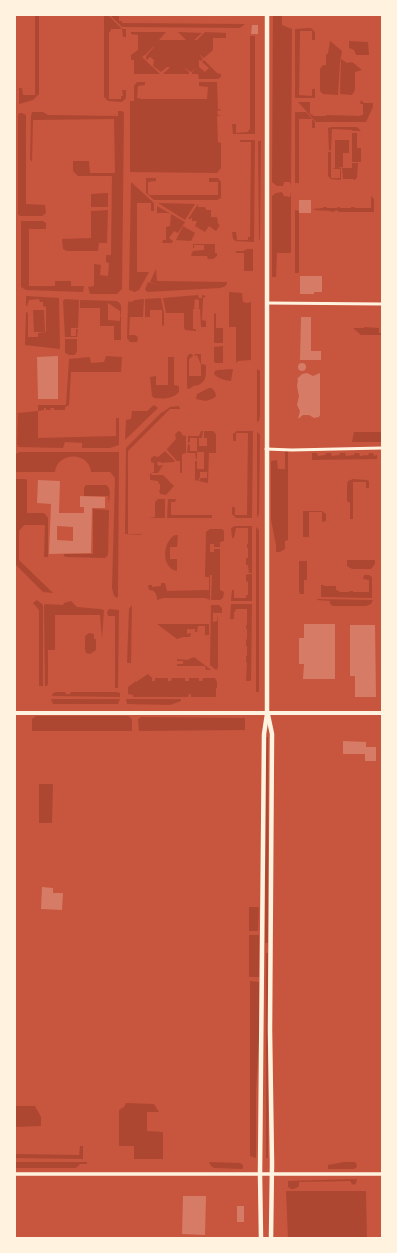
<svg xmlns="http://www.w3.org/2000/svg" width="397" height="1253" font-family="'Fira Sans',sans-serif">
<rect width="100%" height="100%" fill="#c8553d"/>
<!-- green -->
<g fill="#ae4732">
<path d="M35,15H39V94L33,100L19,104V88H22L23,95H35Z"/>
<path d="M104,15H108L122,29H126V37H123L122,29H111L110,32H109V99H121V96H123L122,90H126V98L122,102L108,101L104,97Z"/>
<path d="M110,15H119V21H122V23L245,24L240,28L122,27Z"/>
<path d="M273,15H282V25L292,29L291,186L290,182H284L283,186H277L272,182Z"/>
<path d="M311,28L315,32V40H312V31H300L299,95L312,96V89H315V98H295V29Z"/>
<path d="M131,32H166L159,40H186L178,32L202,33L194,40H197L205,32L226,33V38H213V50L204,58L199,54L203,59L201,61L199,60V67L205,72L209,68L202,62L204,60L217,73L221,74V77L218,79H199L198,74H192V72L197,67L191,72L183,67L189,72V74H163L170,67H167L161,72L153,66L154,60L150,57L147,60L146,59V56L154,47V46L145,55L142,57L160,74H134V60H131V55L138,50V35L131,34Z"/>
<path d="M250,36H255V134H233L232,124H236V133L248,132L249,130L250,129Z"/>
<path d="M330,41L342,51L340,62L338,95L323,94L320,91V69L323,65H326V55L328,53Z"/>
<path d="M349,41L368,42L369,55H356L354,50L349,48Z"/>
<path d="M341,59L347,63L352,62L362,70L355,72V90L352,95L340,94Z"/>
<path d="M137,82H145V85L138,86L137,98H140V99H207L208,87L199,86V82H217L218,109L222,110L217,111L218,115H222L217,116L218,142L221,143V168L217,173L130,172V101H134V86Z"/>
<path d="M361,100L364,103H373V107L366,122H316L298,102H310V114L313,115V116H326V115L360,116L361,115H363V104H360Z"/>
<path d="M118,111H122L124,113L122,289L117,294H90L88,287L94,286V264L101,265L100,275L108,276L109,263L106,262V255H111L112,176H78L73,171V161H89L90,173H115L114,119L33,120L32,162L30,159L31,116L32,112H43L48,115L118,116Z"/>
<path d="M295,112H306L315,122V128H312V119H299V183H295Z"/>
<path d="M19,113H22L26,115V204L45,205L46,213L42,216H20L18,214V116Z"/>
<path d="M332,127H357L361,131H353L352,130L332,129L331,150L329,151L328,128Z"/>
<path d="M352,133H357V148H361V162H352Z"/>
<path d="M240,140H255L254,242L236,241L233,239L232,232H236L237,240H248V237H250L251,142H240Z"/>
<path d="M335,140H349V153H343V167L337,168H341V180L331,179L328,176V152H331V178H340V169H333L335,168Z"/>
<path d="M258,141H261L260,239L259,241Z"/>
<path d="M352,163H358L357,178L354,180L353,179H343L342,168H352Z"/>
<path d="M146,178H156V181L148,182V193L149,195H218V182H209V178H218L221,182V198L217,200H154L146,193Z"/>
<path d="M131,182L154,203V211H151V203H137V272H149L139,290L135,292L129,290Z"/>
<path d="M282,192L284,196L290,197L291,192V253H277L276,277H272V196L276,193Z"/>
<path d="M106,193H108V207H91V194Z"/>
<path d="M371,196L374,199V212H339L337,210L333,212C326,209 319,212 312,209L323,208V207H326L327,208H337L338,207H340V208H351V207H354L355,208H371Z"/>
<path d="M158,203L195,204L185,220Z"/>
<path d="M198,204V207H205L206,210H211V217H217L218,224L220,225L216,231L209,226L205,232L195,226L197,221H192V217L191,219H188Z"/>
<path d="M157,206L185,222L178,233L174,231L169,238L173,241L172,243H162L163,240H166V227L170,226L171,214L168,213H157Z"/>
<path d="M108,210L107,243H99L98,251H67L63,249L62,239L91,238V211Z"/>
<path d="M295,210L299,211V273H295Z"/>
<path d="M21,221H43L46,223V229H29V286H55V281H71V286H84L83,292L26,290L21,287Z"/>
<path d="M183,226L195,233L191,241L176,240Z"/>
<path d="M193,244H215V253H217V256L213,259H208L207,256H192L191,255L193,251L204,250V245H194V248H193Z"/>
<path d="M247,249H253V271H244V253H236V251H243Z"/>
<path d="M156,269L157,281L227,282C227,286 224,287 220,288L147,292L145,289L148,282L157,285L150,282Z"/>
<path d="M229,292L242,293L243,302L247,303L251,302V360L238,361L236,363H216L214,362V347L223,346V363H236V327H229Z"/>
<path d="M198,295L199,298H202V295L206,296L203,298L202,320L206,321V327H201L200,309H197L199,308V300L195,299L194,308H196L193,309V329H196V331L185,330L184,327V313H166L163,298Z"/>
<path d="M26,296L59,298L60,349L25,345L26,312L28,313V337H38V333L46,332V307L43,306V302H40L39,299L29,300L27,306H26Z"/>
<path d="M161,298L164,313V325L162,326V310H150V317H145V299Z"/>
<path d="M65,299L79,300L78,328H71V336H76V329H78L77,337H65L63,301Z"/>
<path d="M144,299L143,317H130L129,335H135L138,337L137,342H130L127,338L128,303L129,301L131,302L135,300Z"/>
<path d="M80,300L116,301C123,303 121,309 121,315H120V311L108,303V320L120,321V316H121V340H114V326H100V308H80Z"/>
<path d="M33,310H44L45,332H34Z"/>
<path d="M216,313V328H223V343H215L214,342V314Z"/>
<path d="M364,327L379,328V333H382V335H361L353,328H364Z"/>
<path d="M65,339H77V351L75,355H69L65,353Z"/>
<path d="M189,354H192L193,356L189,359V376H201V365L197,355L194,356L195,354H201V364L206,365C206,376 207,382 196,386L195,385L189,389L187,388V357Z"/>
<path d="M106,356L122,357L121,372H71L69,405L65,407V410H54V408H50L51,410H46V408H44V410L38,411V438L116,436V418H119V445L110,448H82V443L65,442L63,448L18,447L17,443L18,413L38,411V405H66L69,359L89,357L90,358L91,363L104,362Z"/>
<path d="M168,357H174V385L179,386V392C173,399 163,399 154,398L152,396L150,377L156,376V385H168Z"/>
<path d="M233,369L231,381C226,381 217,378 214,374L215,371L218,370Z"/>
<path d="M257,369L260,371V416L259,421L257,422Z"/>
<path d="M209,388H212L215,392L216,396L214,398L206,401L196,399L197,394Z"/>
<path d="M154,405L158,408L125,440L126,420L131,419L132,411H147Z"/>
<path d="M179,406L180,409H170L128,451V534H141V535L125,534L126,448L162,412H163L170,407Z"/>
<path d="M178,431L181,432L182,435L186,436V453L182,454V473H180V461H177L167,450V449L176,439L175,435Z"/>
<path d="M201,431H203L202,438H199V446H207V438H204V431H213L216,434V453H209L208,483L199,481L201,478H207V472H200V477L198,481L195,480V461H197V469H204V452H197V459H196L195,453H187L188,444L190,445V451H197V438H190V442L188,443V436H199Z"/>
<path d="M237,431H253L252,518H236L232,514V507H235V515H247L248,433H236V441H233V434Z"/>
<path d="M257,432L260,435L259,514L257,518Z"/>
<path d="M354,432H382V444L381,442H352Z"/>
<path d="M165,451L175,461L174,462L161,463V462H157L158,466L163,465L158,473H151L154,472V463L151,462V458L154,456L158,457Z"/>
<path d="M285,451H288V540L285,541V549L280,552H276V545L271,520V461L277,460L278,469H285Z"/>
<path d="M19,452H119L118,596L117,598L114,596L112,588L115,478L110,472H91C89,451 57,452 55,472H15V455Z"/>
<path d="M312,453H317L318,456L325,455V456L326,453H331L332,456L339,455V456L340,453H345L346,456L353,455V456L355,453H359L360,456L367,455L368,456L369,453H373L374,456L377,455V459L312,460Z"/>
<path d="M150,473L152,475H163L174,486L166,495L160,494L159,490H160V484H159L158,481L150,480Z"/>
<path d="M15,479H25L27,480V513H44L48,518V557H44L45,525H24L19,531V560L53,593L43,592L16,565H15Z"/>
<path d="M353,479L367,480L369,481V488H366V482H353V519H350V503L347,501V485L348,481Z"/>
<path d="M86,485H106C112,488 109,497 109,503V504L108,496H84V488Z"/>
<path d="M158,499H165V518H149L155,517V502Z"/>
<path d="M168,499H176L175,502H171V515H212V518H167Z"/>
<path d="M93,509L109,510L108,555L105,558L66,557L64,556V554H93Z"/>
<path d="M303,511H322L326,514V521L322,522V512H309V537H303Z"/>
<path d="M235,526H252V573H249L248,565H246V558H248V548H247V544H248V528H236L234,538H232L231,528Z"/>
<path d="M256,527L259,530V692H256Z"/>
<path d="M210,529H222L224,531V541L220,542V547H214V544H210V552H214V549H220V590L224,592L223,598L220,600H211L212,575H210V600L205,598H163L157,600C157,594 155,590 149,590L148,585H152V587L161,586V583H165L167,591L209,590V577H205L206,532Z"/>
<path d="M175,535H178L177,547H170V559H177V571C161,568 162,542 175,535Z"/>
<path d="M347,560H375V564L371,569H352L347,566Z"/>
<path d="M299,561H307V580H304V594H300L299,591Z"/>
<path d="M249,574H252V601H231L232,590H234V598H246V595H248V582L246,581V575Z"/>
<path d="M364,575H369L372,577V598L321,597V585H324V586H336V590L339,591V592H349L350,591H353V592H369V580L363,579Z"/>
<path d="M317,599L373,600L371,604L366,606H333L330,604V601L317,600Z"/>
<path d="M37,600L43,605V686H39V610L33,603Z"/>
<path d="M71,601L77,607L100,609L104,610L102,639L100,615H55V650H48V684L47,686H45L44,606L45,604L63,605L64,603Z"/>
<path d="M231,604H252L251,680L250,681H246L247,663L246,662V656H247V646H246V640L247,639V629H246V625H247V609H236L235,612H234V619H230Z"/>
<path d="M132,605L131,663H127L129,609Z"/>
<path d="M211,605H219L222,608V613H213V622L217,621L218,614V668L216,670L210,665Z"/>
<path d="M109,609L119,610L118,688H115V616H108L107,612Z"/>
<path d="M157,624H209V635H205V626H198L197,632H195V629H191V631L190,629H187V634L191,633L190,637H183L177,639Z"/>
<path d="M89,633L94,634V639H96V650L90,654L86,653L85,649V636Z"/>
<path d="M194,657L211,670H206L205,666H177V664H183V661H177V659L187,660Z"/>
<path d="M148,674L152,678V681H155V678H168V681H171L172,678H185V681H189V678H199V681H202L203,678H215L217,682V688H216V697H191V694H189L188,697H133V695L128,694V687L135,682V681L136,682Z"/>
<path d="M57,692H65L66,694H70L71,692H117L120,693V697L52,696L53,693Z"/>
<path d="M51,699H120L118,704H53Z"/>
<path d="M126,699H181V701L170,705L127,704Z"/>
<path d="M36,716H128L131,718L132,720V731H32V719Z"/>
<path d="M141,717L245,718V730L139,731L138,719Z"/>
<path d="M266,737H268V943H265Z"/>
<path d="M39,784H53L52,823H39Z"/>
<path d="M249,907H259L258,931H249Z"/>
<rect x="249" y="935" width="10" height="42"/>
<rect x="266" y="953" width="2" height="205"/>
<path d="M250,981L259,982V1038L256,1091V1158L250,1156Z"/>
<path d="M126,1103L154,1104L159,1112H147V1131L163,1132V1159H134V1146H119V1110L124,1107Z"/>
<path d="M15,1106H35L41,1117V1126L15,1127Z"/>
<path d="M80,1146H83V1159L15,1158V1154L79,1155Z"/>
<path d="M15,1162H87V1164H80L76,1168H15Z"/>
<path d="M209,1162L240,1163L243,1165V1169L214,1168L211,1166Z"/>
<path d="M344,1162H355L357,1165L356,1168L353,1169H328V1165Z"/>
<path d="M357,1179L356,1183L354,1185L352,1184L350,1181L299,1182V1186C294,1190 292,1190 288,1187V1181Z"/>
<path d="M286,1191H366L367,1238H288Z"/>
</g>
<!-- building -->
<g fill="#d67c66" fill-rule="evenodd">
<path d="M252,25H258V34H251Z"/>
<rect x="299" y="200" width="12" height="13"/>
<path d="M300,276H322V292H314V294H300Z"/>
<path d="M301,317H311V351H321V360H300Z"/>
<path d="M58,356V399H38L37,357Z"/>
<circle cx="302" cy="367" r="4"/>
<path d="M307,373L313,376L320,373V415L319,417L314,418L309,415H303L298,419L300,411L297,405L299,396L297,386L298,380L297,379L302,374Z"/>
<path d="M38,480L60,481L59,513H84V507H80V496L105,497V508H92L91,553L49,554L51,504L37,503ZM57,526L73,527V541L57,540Z"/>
<path d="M304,624H335V679H303L304,664H299V638H304Z"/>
<path d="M350,625H375L376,697H355V676H350Z"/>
<path d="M343,741L366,742V747H376V761H365V754H343Z"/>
<path d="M42,887L53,888V893H63L62,910L41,909Z"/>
<path d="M183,1196H206L205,1235L182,1234Z"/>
<rect x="237" y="1206" width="7" height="16"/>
</g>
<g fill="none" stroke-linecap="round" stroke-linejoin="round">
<!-- minor -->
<g stroke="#fff3e0" stroke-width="3">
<path d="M267,303L382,304"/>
<path d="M266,449L292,450L382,448"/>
</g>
<!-- tertiary -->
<path stroke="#fff3e0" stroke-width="3.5" d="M15,1174H382"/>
<!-- secondary -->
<path stroke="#fff3e0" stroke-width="4" d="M15,713H382"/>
<!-- primary -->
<g stroke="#fff3e0" stroke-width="4.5">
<path d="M268,715L272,734L270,1030L272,1163L271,1238"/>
<path d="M261,1238L260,1174L264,734L267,714V15"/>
</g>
</g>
<!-- border -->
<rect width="397" height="1253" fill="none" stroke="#fff3e0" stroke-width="32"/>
</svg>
